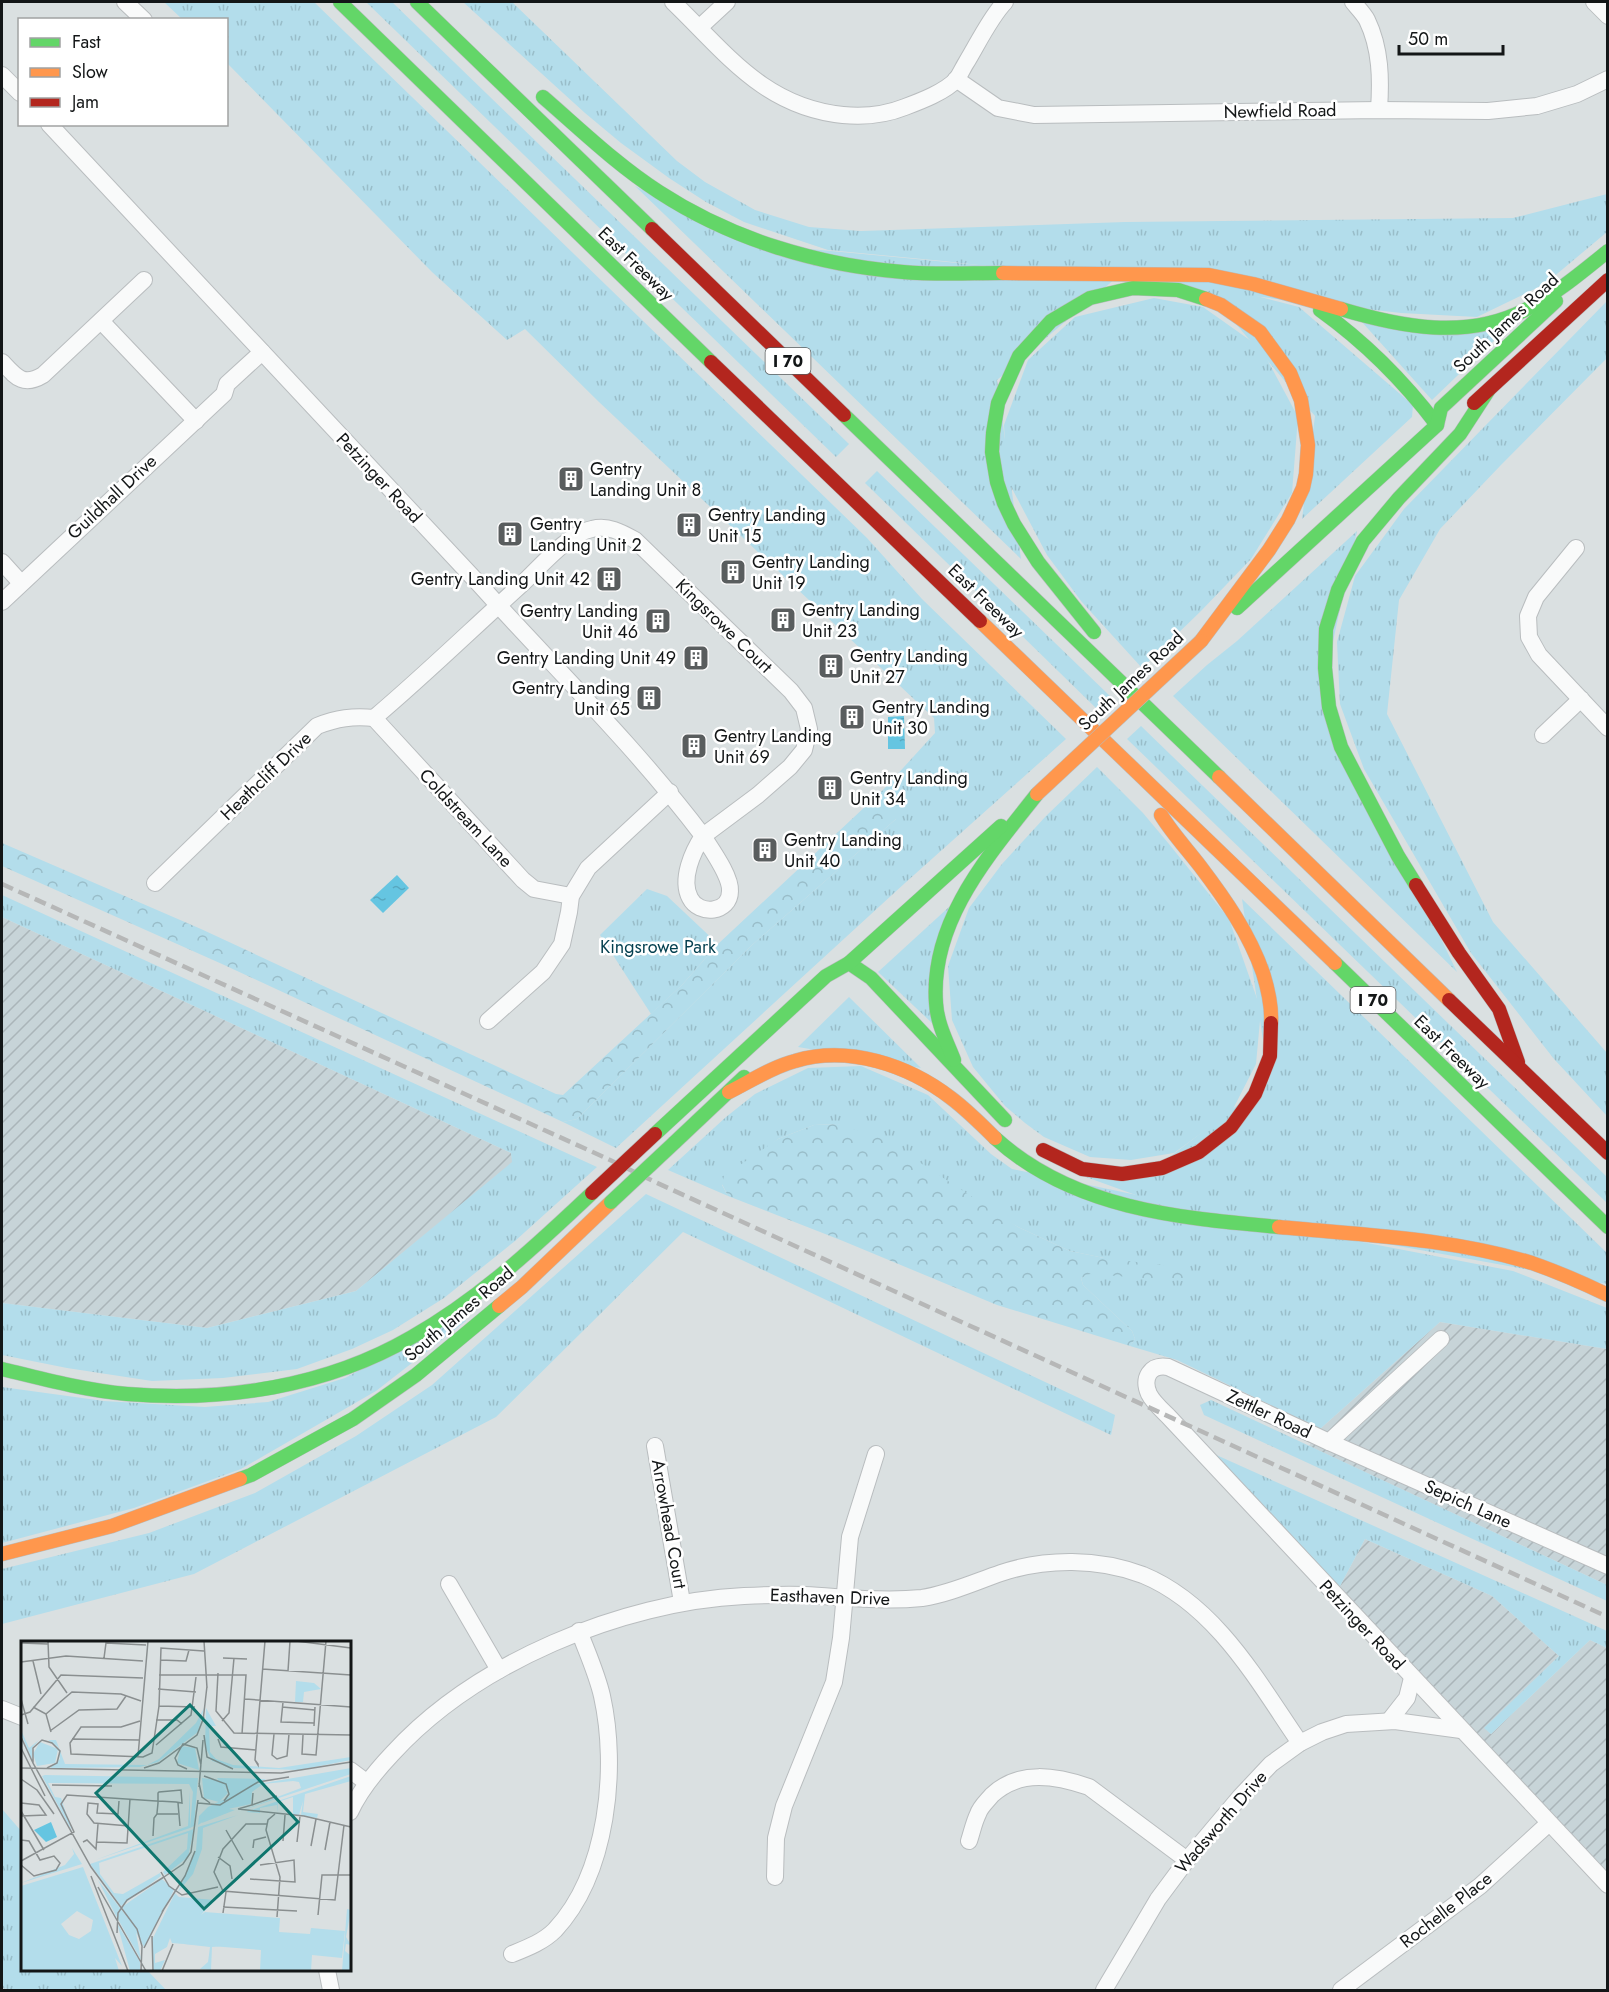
<svg xmlns="http://www.w3.org/2000/svg" width="1609" height="1992" font-family="Jost,sans-serif">
<defs>
<pattern id="industrial-furrows" width="10" height="10" patternUnits="userSpaceOnUse" patternTransform="scale(1.5)"><rect width="10" height="10" fill="#c7d4d8"/><path d="M-1 1l2-2M0 10L10 0M9 11l2-2" fill="none" stroke="#aab5b9"/></pattern>
<pattern id="grass-tufts" width="24" height="20" patternUnits="userSpaceOnUse" patternTransform="scale(1.5)"><rect width="24" height="20" fill="#b3ddeb"/><path d="M3 7l-1-3M5 7V3M7 7l1-3M15 17l-1-3M17 17v-4M19 17l1-3" fill="none" stroke="#99bdc9"/></pattern>
<pattern id="forest-crowns" width="20" height="18" patternUnits="userSpaceOnUse" patternTransform="scale(1.5)"><rect width="20" height="18" fill="#b3ddeb"/><path d="M2 6a3 3 0 1 1 6 0M12 15a3 3 0 1 1 6 0" fill="none" stroke="#99bdc9"/></pattern>
<pattern id="water-ripples" width="26" height="14" patternUnits="userSpaceOnUse" patternTransform="scale(1.5)"><rect width="26" height="14" fill="#65c5e1"/><path d="M2 4q2-2 4 0t4 0M15 11q2-2 4 0t4 0" fill="none" stroke="#57a8c0"/></pattern>
</defs>
<rect width="100%" height="100%" fill="#dae0e1"/>
<!-- industrial -->
<g fill="url(#industrial-furrows)">
<path d="M2,917L511,1153L513,1163L356,1291L207,1328L2,1303Z"/>
<path d="M1440,1322L1607,1349V1585L1309,1446L1320,1429Z"/>
<path d="M1365,1539L1492,1596L1559,1656L1485,1728L1491,1734L1590,1640L1607,1648V1873L1339,1588Z"/>
</g>
<!-- grass -->
<g fill="url(#grass-tufts)">
<path d="M164,2H314L867,538L922,599L1066,739L905,883L616,1148L563,1122L577,1119L752,945L896,819L895,793L883,790L935,733L934,718L599,402L525,329L507,340L432,272L227,63L226,20L182,19Z"/>
<path d="M366,2H392L849,444L836,457Z"/>
<path d="M463,2H512L677,161L705,182L755,210L809,227L861,231L1125,222L1513,218L1607,194V232L1545,284L1477,317L1401,313L943,261L828,250L744,222L706,202L669,178L621,143L585,113Z"/>
<path d="M635,186L747,243L1116,278L997,380L1021,559Z"/>
<path d="M1199,281L1299,307L1413,405L1412,417L1302,519L1315,416Z"/>
<path d="M1154,298L1203,307L1261,348L1298,417L1292,493L1251,559L1200,612L1142,668L1081,601L1047,555L1007,479L1004,425L1028,360L1075,317Z"/>
<path d="M1607,301V358L1500,466L1440,529L1399,600L1387,714L1493,922L1607,1053V1116L1554,1059L1471,953L1364,769L1340,704L1337,642L1355,576L1404,509Z"/>
<path d="M1361,321L1504,331L1432,400Z"/>
<path d="M877,471L1111,697L1098,710L865,483Z"/>
<path d="M1357,531L1322,692L1457,972L1173,696L1207,665L1237,641Z"/>
<path d="M1141,726L1607,1177V1203L1127,739Z"/>
<path d="M1097,767L1143,813L1169,844L1229,919L1261,1010L1256,1064L1232,1111L1174,1153L1131,1160L1090,1157L1044,1137L1025,1123L1005,1106L973,1067L952,1020L948,966L969,908L1002,864L1046,816Z"/>
<path d="M647,889L667,896L718,944L682,985L651,1014L600,935Z"/>
<path d="M2,895L597,1167L515,1241L444,1298L393,1330L352,1349L297,1369L223,1378L152,1381L67,1368L2,1355V1303L207,1328L356,1291L512,1162L511,1153L2,917Z"/>
<path d="M1242,899L1607,1253V1284L1155,1202L1075,1173L1141,1179L1269,1081Z"/>
<path d="M949,907L933,1024L878,972Z"/>
<path d="M849,997L921,1068L798,1047Z"/>
<path d="M861,1066L928,1095L991,1154L1012,1169L1362,1242L1513,1271L1607,1308V1349L1440,1322L1320,1429L1177,1360L1130,1346L1135,1339L1132,1331L1083,1285L1081,1278L1089,1274L1104,1258L1070,1251L1018,1227L838,1124L814,1125L778,1139L722,1185L728,1196L668,1170L726,1117L755,1094L808,1068Z"/>
<path d="M646,1194L1115,1415L1111,1435L683,1232L496,1417L194,1574L2,1624V1569L149,1533L255,1493L356,1436L432,1385Z"/>
<path d="M461,1316L466,1321L376,1391L241,1469L134,1508L2,1543V1387L104,1401L205,1407L268,1402L345,1378Z"/>
<path d="M1211,1400L1607,1585V1601L1204,1415L1200,1405Z"/>
<path d="M1212,1453L1607,1631V1648L1590,1640L1491,1734L1484,1728L1559,1656L1492,1596L1365,1539L1339,1588Z"/>
<path d="M2,1809L22,1832V1970H147L166,1990H12L2,1988Z"/>
</g>
<!-- forest -->
<g fill="url(#forest-crowns)">
<path d="M883,790L895,793L901,800L896,819L752,945L577,1119L563,1122L222,964L2,866V843L201,929L556,1094L563,1095L682,985L718,944Z"/>
<path d="M838,1124L884,1139L1018,1227L1070,1251L1104,1258L1177,1267L1186,1276L1183,1281L1090,1274L1081,1278L1083,1285L1132,1331L1135,1339L1130,1346L997,1305L843,1241L728,1196L722,1184L724,1176L778,1139L814,1125Z"/>
</g>
<!-- water -->
<g fill="url(#water-ripples)">
<path d="M904,716L905,749H888V717Z"/>
<path d="M397,875L409,888L383,913L370,900Z"/>
</g>
<g fill="none" stroke-linecap="round" stroke-linejoin="round">
<!-- street casing -->
<g stroke="#b9bdbf" stroke-width="18">
<g id="street">
<path d="M125,2L144,20"/>
<path d="M673,2C726,53 764,107 843,115C864,117 885,115 905,107C921,101 945,92 957,79C960,74 963,68 966,63C977,45 991,16 1005,2"/>
<path d="M1353,2C1357,7 1364,14 1367,20C1381,49 1381,80 1379,110"/>
<path d="M1594,2L1608,16"/>
<path d="M700,27L727,2"/>
<path d="M2,75L20,93"/>
<path d="M956,79L998,108L1034,115L1379,110L1488,111L1537,106L1577,94L1608,79"/>
<path d="M49,124L480,585L498,605C568,681 641,754 703,836L758,795L790,767L804,750L809,729L804,708L791,691L635,540C621,532 608,525 592,529C569,533 541,566 524,582C474,627 425,675 374,718C353,716 337,718 317,726L155,883"/>
<path d="M101,321L196,421"/>
<path d="M2,362C16,377 23,387 43,375L144,280"/>
<path d="M1576,548L1536,597L1528,616L1529,637L1539,655L1608,728"/>
<path d="M2,562L21,583"/>
<path d="M2,602L224,394L227,384L262,352"/>
<path d="M374,718L523,880L534,889L571,896"/>
<path d="M1543,735L1581,699"/>
<path d="M703,836C711,849 731,876 730,891C730,913 699,916 690,898C680,879 693,851 703,836Z"/>
<path d="M488,1021L543,972L562,944L569,912L571,896L588,868L670,792"/>
<path d="M1441,1339L1329,1442L1168,1367C1150,1364 1142,1378 1149,1394C1153,1402 1162,1410 1168,1416L1608,1885"/>
<path d="M1329,1442L1608,1566"/>
<path d="M655,1446L682,1602"/>
<path d="M449,1584L499,1670"/>
<path d="M2,1709L22,1717"/>
<path d="M1389,1721L1407,1698L1412,1678"/>
<path d="M350,1770L366,1782"/>
<path d="M350,1812C360,1790 375,1772 392,1754C475,1663 621,1602 744,1596C764,1595 785,1594 805,1595C844,1597 882,1602 922,1598C949,1594 975,1582 1001,1573C1046,1558 1098,1558 1143,1575C1216,1605 1258,1682 1300,1743"/>
<path d="M969,1841C972,1832 974,1822 978,1814C980,1807 987,1801 992,1795C1020,1769 1056,1776 1089,1787L1187,1860"/>
<path d="M775,1877L776,1838L784,1806L834,1682L841,1638L850,1537L876,1454"/>
<path d="M512,1954C527,1948 543,1942 555,1930C608,1873 618,1768 602,1696C597,1674 587,1652 579,1631"/>
<path d="M327,1970L331,1990"/>
<path d="M1104,1990L1158,1899L1187,1860L1240,1797L1271,1764L1300,1743L1322,1732L1346,1724L1395,1721L1461,1730"/>
<path d="M1341,1990L1480,1886L1548,1824"/>
</g>
</g>
<!-- fast casing -->
<g stroke="#b9bcbd" stroke-width="15">
<g id="fast">
<path d="M340,2L711,362"/>
<path d="M417,2L652,229"/>
<path d="M543,97C580,129 617,165 659,192C731,239 817,265 903,272C936,275 970,273 1003,273"/>
<path d="M1341,309C1401,327 1467,340 1525,310C1556,294 1582,272 1608,251"/>
<path d="M1320,310C1366,343 1403,380 1437,425"/>
<path d="M844,415L1219,777"/>
<path d="M1237,608L1437,425L1441,408L1556,301"/>
<path d="M1094,632L1038,562L1014,524L1004,503L997,482L992,452L993,433L998,403L1019,356L1051,321L1090,298L1133,288L1178,290L1206,299"/>
<path d="M1416,885L1398,856L1341,747L1329,707L1325,668L1326,629L1338,590L1363,541L1399,498L1460,434L1488,391"/>
<path d="M849,963L871,978L1005,1120"/>
<path d="M1335,963L1608,1227"/>
<path d="M954,1060C947,1042 937,1023 936,1003C930,921 989,855 1037,794"/>
<path d="M655,1134L826,976L849,963L1001,826"/>
<path d="M995,1138C1073,1209 1179,1218 1279,1227"/>
<path d="M674,1143L744,1077"/>
<path d="M2,1369C43,1379 84,1390 127,1394C224,1402 326,1387 412,1337C479,1299 536,1246 592,1193"/>
<path d="M240,1479L251,1475L353,1419L416,1375L499,1306"/>
</g>
</g>
<!-- slow casing -->
<g stroke="#b9bcbd" stroke-width="15">
<g id="slow">
<path d="M1003,273L1209,275L1253,284L1341,309"/>
<path d="M980,621L1335,963"/>
<path d="M1201,641L1269,550L1288,520L1303,488L1306,474L1308,445L1301,400L1290,373L1260,332L1221,305L1206,299"/>
<path d="M1219,777L1449,1000"/>
<path d="M1161,815C1172,833 1187,849 1200,866C1225,899 1249,933 1263,973C1268,989 1272,1006 1271,1023"/>
<path d="M729,1092C751,1081 772,1067 795,1061C849,1045 908,1065 951,1098C967,1110 981,1124 995,1138"/>
<path d="M1279,1227C1363,1235 1450,1238 1532,1263C1558,1272 1583,1283 1608,1295"/>
<path d="M499,1306L522,1287L611,1202"/>
<path d="M2,1554L112,1526L240,1479"/>
</g>
</g>
<!-- jam casing -->
<g stroke="#b9bcbd" stroke-width="15">
<g id="jam">
<path d="M652,229L844,415"/>
<path d="M711,362L980,621"/>
<path d="M1474,403L1608,280"/>
<path d="M1416,885L1459,953L1499,1009L1518,1062"/>
<path d="M1449,1000L1608,1153"/>
<path d="M1043,1150L1082,1169L1122,1174L1162,1168L1199,1152L1231,1127L1255,1094L1270,1056L1271,1023"/>
</g>
</g>
<!-- street -->
<use href="#street" stroke="#f9fafa" stroke-width="16"/>
<!-- fast -->
<use href="#fast" stroke="#63d668" stroke-width="14"/>
<!-- slow -->
<use href="#slow" stroke="#ff974d" stroke-width="14"/>
<!-- jam -->
<use href="#jam" stroke="#b3261e" stroke-width="14"/>
<!-- rail -->
<path stroke="#b6b7b7" stroke-width="4.5" stroke-dasharray="12 6" stroke-linecap="butt" d="M2,884L608,1159L655,1182L1608,1617"/>
<!-- fast-bridge casing -->
<g stroke="#b9bcbd" stroke-width="15" stroke-linecap="butt">
<path id="fast-bridge" d="M611,1202L674,1143"/>
</g>
<!-- slow-bridge casing -->
<g stroke="#b9bcbd" stroke-width="15" stroke-linecap="butt">
<path id="slow-bridge" d="M1037,794L1201,641"/>
</g>
<!-- jam-bridge casing -->
<g stroke="#b9bcbd" stroke-width="15" stroke-linecap="butt">
<path id="jam-bridge" d="M592,1193L655,1134"/>
</g>
<!-- fast-bridge -->
<use href="#fast-bridge" stroke="#63d668" stroke-width="14"/>
<!-- slow-bridge -->
<use href="#slow-bridge" stroke="#ff974d" stroke-width="14"/>
<!-- jam-bridge -->
<use href="#jam-bridge" stroke="#b3261e" stroke-width="14"/>
</g>
<!-- icons -->
<defs>
<g id="building-square" transform="scale(1.35)"><rect x="-9" y="-9" width="18" height="18" rx="4" fill="#595d5e" stroke="#fff"/><path d="M-4-6H4V6H1V3H-1V6H-4ZM-2.5-4.3h1.7v1.8h-1.7ZM.8-4.3h1.7v1.8H.8ZM-2.5-1h1.7V.8h-1.7ZM.8-1h1.7V.8H.8Z" fill="#fff"/></g>
</defs>
<g fill-rule="evenodd">
<use href="#building-square" x="571" y="479"/>
<use href="#building-square" x="689" y="525"/>
<use href="#building-square" x="510" y="534"/>
<use href="#building-square" x="733" y="572"/>
<use href="#building-square" x="609" y="579"/>
<use href="#building-square" x="783" y="620"/>
<use href="#building-square" x="658" y="621"/>
<use href="#building-square" x="696" y="658"/>
<use href="#building-square" x="831" y="666"/>
<use href="#building-square" x="649" y="698"/>
<use href="#building-square" x="852" y="717"/>
<use href="#building-square" x="694" y="746"/>
<use href="#building-square" x="830" y="788"/>
<use href="#building-square" x="765" y="850"/>
</g>
<g text-anchor="middle" dominant-baseline="central" stroke-width="5" stroke-linejoin="round" paint-order="stroke">
<!-- shield labels -->
<g fill="#fff" stroke="#5a5c5d" stroke-width="1.5">
<rect x="765.5" y="348" width="45" height="26" rx="4.5"/>
<rect x="1350.5" y="987" width="45" height="26" rx="4.5"/>
</g>
<g font-size="16" font-weight="bold" fill="#131617">
<text x="788" y="361">I 70</text>
<text x="1373" y="1000">I 70</text>
</g>
<!-- street labels -->
<g font-size="18" fill="#131617" stroke="#fff">
<text transform="translate(1280 111) rotate(-1)">Newfield Road</text>
<text transform="translate(636 264) rotate(44)">East Freeway</text>
<text transform="translate(1506 323) rotate(-43)">South James Road</text>
<text transform="translate(379 478) rotate(47)">Petzinger Road</text>
<text transform="translate(112 497) rotate(-43)">Guildhall Drive</text>
<text transform="translate(986 601) rotate(44)">East Freeway</text>
<text transform="translate(724 626) rotate(44)">Kingsrowe Court</text>
<text transform="translate(1131 681) rotate(-43)">South James Road</text>
<text transform="translate(266 776) rotate(-44)">Heathcliff Drive</text>
<text transform="translate(466 818) rotate(47)">Coldstream Lane</text>
<text transform="translate(1452 1052) rotate(44)">East Freeway</text>
<text transform="translate(459 1314) rotate(-40)">South James Road</text>
<text transform="translate(1269 1414) rotate(25)">Zettler Road</text>
<text transform="translate(1468 1504) rotate(24)">Sepich Lane</text>
<text transform="translate(669 1524) rotate(80)">Arrowhead Court</text>
<text transform="translate(830 1597) rotate(2)">Easthaven Drive</text>
<text transform="translate(1362 1625) rotate(47)">Petzinger Road</text>
<text transform="translate(1221 1822) rotate(-49)">Wadsworth Drive</text>
<text transform="translate(1446 1910) rotate(-38)">Rochelle Place</text>
</g>
<!-- poi labels -->
<g font-size="18" fill="#131617" stroke="#fff" text-anchor="start">
<text x="590" y="469">Gentry<tspan x="590" dy="21">Landing Unit 8</tspan></text>
<text x="708" y="515">Gentry Landing<tspan x="708" dy="21">Unit 15</tspan></text>
<text x="530" y="524">Gentry<tspan x="530" dy="21">Landing Unit 2</tspan></text>
<text x="752" y="562">Gentry Landing<tspan x="752" dy="21">Unit 19</tspan></text>
<text x="590" y="579" text-anchor="end">Gentry Landing Unit 42</text>
<text x="802" y="610">Gentry Landing<tspan x="802" dy="21">Unit 23</tspan></text>
<text x="638" y="611" text-anchor="end">Gentry Landing<tspan x="638" dy="21">Unit 46</tspan></text>
<text x="850" y="656">Gentry Landing<tspan x="850" dy="21">Unit 27</tspan></text>
<text x="676" y="658" text-anchor="end">Gentry Landing Unit 49</text>
<text x="630" y="688" text-anchor="end">Gentry Landing<tspan x="630" dy="21">Unit 65</tspan></text>
<text x="872" y="707">Gentry Landing<tspan x="872" dy="21">Unit 30</tspan></text>
<text x="714" y="736">Gentry Landing<tspan x="714" dy="21">Unit 69</tspan></text>
<text x="850" y="778">Gentry Landing<tspan x="850" dy="21">Unit 34</tspan></text>
<text x="784" y="840">Gentry Landing<tspan x="784" dy="21">Unit 40</tspan></text>
</g>
<!-- park labels -->
<g font-size="18" fill="#033f4f" stroke="#fff">
<text x="658" y="947">Kingsrowe Park</text>
</g>
</g>
<!-- overview -->
<g transform="translate(21 1641)">
<rect width="330" height="330" fill="#dae0e1"/>
<path d="M275,40L293,42L300,48L283,51L282,61H274ZM183,67L177,91L137,121L119,126L29,127L39,118L37,106L27,99H18L11,107V118L0,93V89L8,107L18,99H35L44,123L126,124L138,118L175,82ZM185,67L195,85H188L189,111L195,118L212,124L258,127L330,116V119L278,129L213,127L191,120L184,105ZM19,101L37,108L34,122L16,125L12,113ZM160,105L174,107L178,129L156,122ZM330,127V133L222,169L280,147L278,141L272,140L242,143L231,151L230,163L207,168L212,162L177,184L178,175L187,166L232,144ZM24,134L177,137L173,185L169,187L172,151L168,143L27,142L34,156L40,157L51,190L21,135ZM330,135V140L284,153L282,171L297,173L296,177L280,174L282,160L278,174H272V156L257,161L256,172V164L239,167V172L225,171ZM181,137L198,139L207,152L198,161L183,157ZM196,137L245,138L208,159V152ZM217,174L182,187L181,208L172,233L157,251L175,209L177,186ZM173,188L167,216L144,234L142,231L166,208L167,192L78,222L79,233L93,252L102,253L139,232L140,235L100,265L69,223ZM51,207L61,223L0,242L44,224L53,213ZM141,238L153,249L123,306L101,266ZM77,239L114,286L120,319L94,273ZM154,252L158,256L194,259L180,274L184,271L259,277L258,291L289,293L290,287L324,290L321,317L291,314L290,330H239L240,309L151,302L149,297L146,306L134,313V322L144,319L139,330H132L131,299ZM96,282L119,321V330H109Z" fill="#b3ddeb"/>
<path d="M169,150V187L74,219L167,185ZM213,162L208,168L214,169L181,182L185,172ZM62,226L101,325L94,317L98,330H4L0,327V245ZM56,270L72,279L70,290L58,298L48,294L40,283ZM326,268L330,269L325,296L330,304L325,303L324,310L329,314L330,330H321ZM154,302L200,305L191,306L190,329L179,328L187,321L189,306Z" fill="#b3ddeb" fill-rule="evenodd"/>
<path d="M30,181L36,196L25,201L13,189Z" fill="#65c5e1"/>
<path fill="none" stroke="#8a8f90" stroke-width="1.5" d="M27,0L28,26L46,52M183,0L186,47M203,0H228M275,0L330,7M0,2L27,3M83,17L85,2L125,4M202,17L226,18M139,19L165,20L168,9M12,20L20,53M0,21L45,15L122,20M241,28L330,34M267,30L269,0M197,32L195,70L213,92L330,94M138,34H225L221,93M137,48L175,51M0,58L7,83M224,58L330,66M262,61L260,81L293,82M138,65L174,66M12,66L25,73L30,91M261,66L294,69M25,73L51,51L100,53L120,60M0,74L9,71L40,34L122,37M135,79H156L161,83M119,80L100,86H60L49,102L50,113L122,116L131,112L138,65L140,7L183,10M182,80L186,45M201,80L208,72L213,17M293,85L294,66M29,90L58,69L96,68L105,55M253,93L251,114L256,118L266,115L268,93M183,94L186,116L212,128M282,94L281,113L295,114L305,0M0,96L12,122M51,98L118,99M197,98L200,106L235,109M135,104L170,74L175,36M0,107L24,155M117,115L127,0M234,119L237,124V123L234,119L244,0M0,127L260,132L330,121M26,127L36,122L39,110L31,102L21,99L12,107V122L70,226L116,288L121,305L120,330M123,127L138,122L176,94L183,76M166,128L157,124L154,117L162,103L176,107L180,124M183,135L205,143L208,153L203,160M0,138L16,149L33,173M178,142L181,156L189,162M31,144L91,145M178,146L182,99M98,160L97,173L76,172L77,163L67,162L66,173L73,182L108,185M0,162L18,164L25,174L0,175M157,162L159,185M177,162L199,164L237,141L268,136M231,164L256,155M217,168L283,175L330,186M217,168L231,164L232,152M0,170L23,209M136,173H157M254,173L247,179L245,189L259,236L256,276M246,183H225L202,208L193,231L202,250L314,259L323,184M205,189L222,219M0,199L8,200L19,219L33,215L39,222L35,229L13,235L0,224M262,200L264,174M62,201L66,199L75,208L77,183M75,201L106,202L109,158M276,201L279,175M290,205L295,178M232,207L233,199L245,196M304,209L309,181M197,216L209,225L211,238M0,220L53,191L40,163L46,154L135,160H137L155,161L161,162L160,149L138,151L137,152V162L136,172V173L133,177L132,195M140,231L148,245L161,254L197,246M70,235L107,330M143,236L162,223L170,211L177,159M229,238L274,241L273,219L239,224M77,246L125,330M202,266L276,270M141,271L164,235L174,210M202,272L205,251M297,274L301,234H330M96,292L97,272L106,259L143,236M131,295L132,330M123,307L143,268M141,330L152,303"/>
<path fill="#0f766e" fill-opacity="0.15" stroke="#0f766e" stroke-width="3" d="M169,64L277,181L183,268L75,152Z"/>
<rect width="330" height="330" fill="none" stroke="#131617" stroke-width="3"/>
</g>
<!-- border -->
<rect width="1609" height="1992" fill="none" stroke="#131617" stroke-width="6"/>
<!-- legend -->
<rect x="18" y="18" width="210" height="108" fill="#ffffff" stroke="#a1a2a2" stroke-width="1.5"/>
<rect x="30" y="38" width="30" height="9" fill="#63d668" stroke="#a1a2a2" stroke-width="1.5"/>
<text x="72" y="48" font-size="18" fill="#131617">Fast</text>
<rect x="30" y="68" width="30" height="9" fill="#ff974d" stroke="#a1a2a2" stroke-width="1.5"/>
<text x="72" y="78" font-size="18" fill="#131617">Slow</text>
<rect x="30" y="98" width="30" height="9" fill="#b3261e" stroke="#a1a2a2" stroke-width="1.5"/>
<text x="72" y="108" font-size="18" fill="#131617">Jam</text>
<!-- scale -->
<path d="M1399 45v9h104v-9" fill="none" stroke="#131617" stroke-width="3"/>
<text x="1408" y="45" font-size="18" fill="#131617" stroke="#ffffff" stroke-width="4.5" paint-order="stroke">50 m</text>
</svg>
